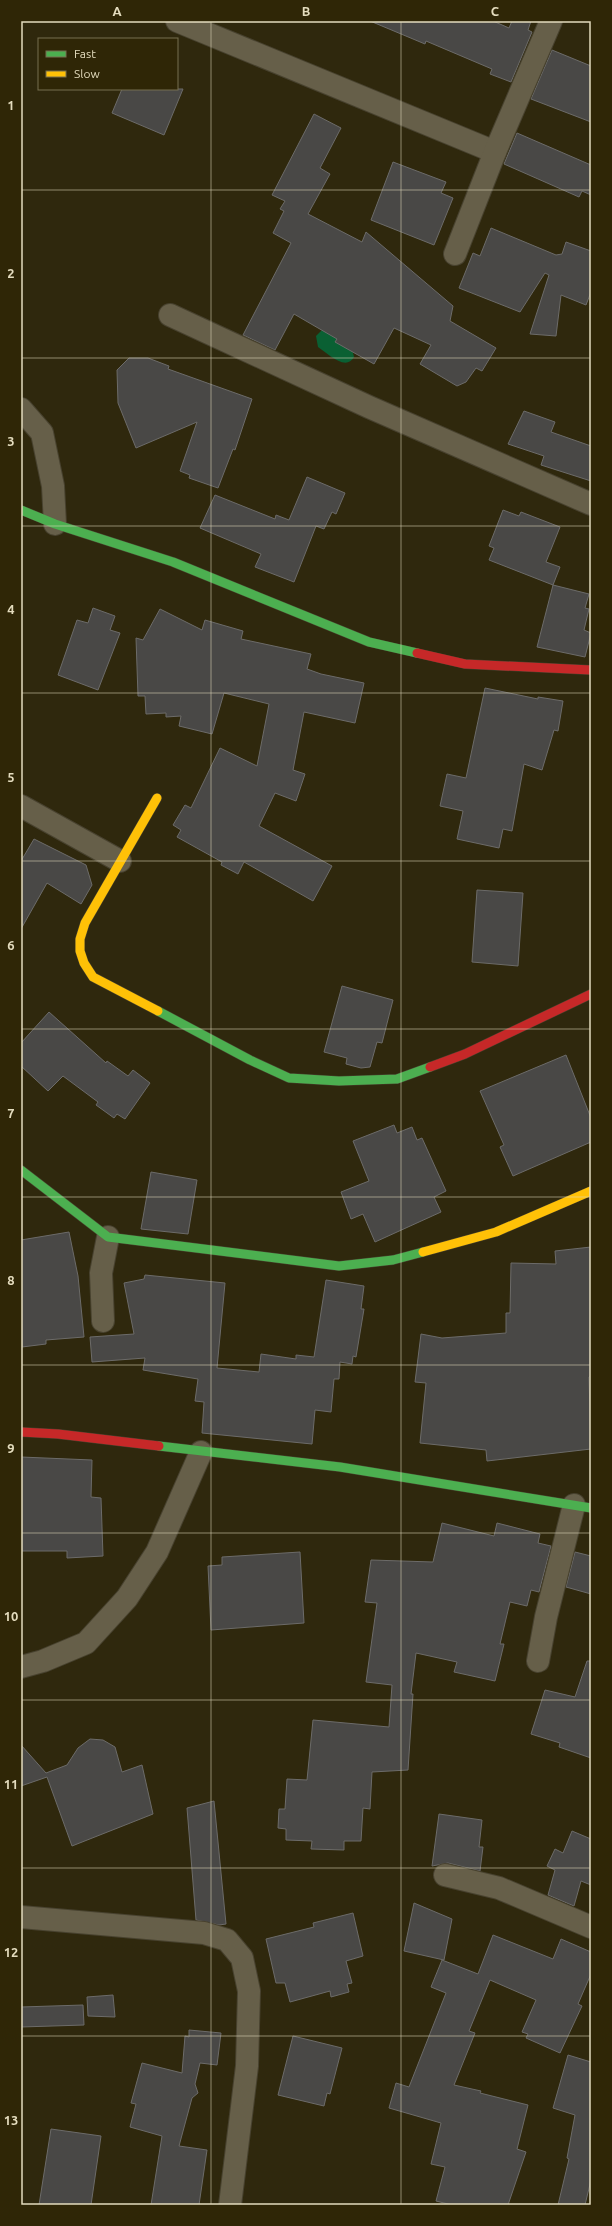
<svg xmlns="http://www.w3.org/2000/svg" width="612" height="2226" font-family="Ubuntu,sans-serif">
<rect width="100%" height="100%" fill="#2f280d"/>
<!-- water -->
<path fill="#0a6033" d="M324,328L352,349L354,357C346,372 327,353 318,347L316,336Z"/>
<!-- building -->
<g fill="#494846" stroke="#6c6b69">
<path d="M370,21H493L509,28L512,21H531L528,30L532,32L511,82L490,74L492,69L426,41L425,44Z"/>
<path d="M552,50L591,66V122L531,99Z"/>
<path d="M122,89H183L164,135L112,113Z"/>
<path d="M314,114L341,128L320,168L330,174L308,214L362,242L366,232L453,306L450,321L496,348L482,371L476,368L466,382L457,386L420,364L431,345L394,328L374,364L335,342L337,339L294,314L275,350L243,335L291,243L273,233L284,211L280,209L285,201L272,195Z"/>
<path d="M517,133L591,165V195L582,191L579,197L504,164Z"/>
<path d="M393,162L446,182L441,193L453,198L434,245L371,220Z"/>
<path d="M491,228L556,255L562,254L566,242L591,251V292L586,305L561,295L556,336L530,334L549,275L545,273L520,312L459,288L473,253L480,256Z"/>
<path d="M129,358H148L169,366L168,369L252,399L235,450L233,449L218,488L189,478L190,475L180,471L197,422L136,448L118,403L117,370Z"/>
<path d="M524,411L555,422L551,432L591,446V481L541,465L544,456L508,444Z"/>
<path d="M307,477L345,493L336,514L332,512L324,529L316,526L294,582L255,567L261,554L200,528L215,495L275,519L276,515L289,520Z"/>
<path d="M503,510L519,516L521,512L560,527L546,562L560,567L553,585L589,594L585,608L589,609L584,630L591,633L585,657L537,647L553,585L489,560L494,548L489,546Z"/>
<path d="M93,608L115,616L110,630L120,633L98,690L58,675L77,620L88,623Z"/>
<path d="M160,609L202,630L205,620L243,631L241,639L311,654L307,669L321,674L364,683L355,723L304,712L293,770L305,774L296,801L275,793L259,826L332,866L313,901L244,862L238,874L221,865L222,862L177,837L181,830L173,825L185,805L191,808L220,748L257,766L269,704L224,693L212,734L179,726L181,716L166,717V713L146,714L145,696H138L136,638L143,640Z"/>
<path d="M485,688L538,699V697L563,701L558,731L554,730L542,770L524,764L512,831L503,829L499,848L457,839L463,811L440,806L447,774L466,778Z"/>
<path d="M34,839L86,865L92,885L81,904L47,883L21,929V861Z"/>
<path d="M477,890L523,893L518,966L472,962Z"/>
<path d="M342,986L393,1000L382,1043L377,1042L370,1067L361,1068L346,1064L347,1058L324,1052Z"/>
<path d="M49,1012L106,1063L107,1061L128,1076L133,1070L150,1083L125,1119L117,1114L114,1118L96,1105L98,1102L63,1076L48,1091L21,1066V1043Z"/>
<path d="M566,1055L591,1118V1142L513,1176L500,1147L504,1145L480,1091Z"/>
<path d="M394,1125L397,1133L412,1127L417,1140L422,1138L446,1191L434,1197L441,1212L375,1242L363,1214L351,1219L341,1192L369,1181L353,1141Z"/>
<path d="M151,1172L197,1180L188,1234L141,1229Z"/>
<path d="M69,1232L78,1276L84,1337L46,1340V1344L22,1347L21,1240Z"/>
<path d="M591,1247V1376L589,1377L591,1449L487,1461L486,1450L420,1443L426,1383L415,1382L421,1334L442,1338L506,1333V1313H510L511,1263L556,1264L555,1251Z"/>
<path d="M145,1275L225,1283L217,1368L259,1372L261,1354L296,1359V1355L314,1357L326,1280L364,1286L361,1309H364L356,1357L353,1356L352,1364L340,1362L339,1379H334L331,1412L315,1410L312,1444L202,1433L204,1402L195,1401L198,1379L143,1370L145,1358L92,1362L90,1337L134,1334L124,1283L144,1279Z"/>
<path d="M21,1457L92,1460L91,1497L101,1498L103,1556L67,1558V1551H21Z"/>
<path d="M442,1523L494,1536L497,1523L540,1534L538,1543L551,1546L539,1592L531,1590L527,1606L510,1602L500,1644H504L495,1681L454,1672L457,1662L416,1653L411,1694H413L408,1770L372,1772L370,1809L363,1808L361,1841H344V1850L311,1849L312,1841L286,1840V1829L278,1828L279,1809H285L287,1779L307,1780L313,1720L389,1727L392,1685L366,1682L377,1603L365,1602L371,1560L433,1562Z"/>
<path d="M300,1552L304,1623L211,1630L208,1566L222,1565V1557Z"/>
<path d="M575,1552L591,1556V1594L566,1587Z"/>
<path d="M587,1661H591V1758L559,1747L560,1743L531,1734L545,1690L575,1697Z"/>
<path d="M90,1739L103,1740L115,1747L122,1772L142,1765L153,1814L72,1846L47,1777L21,1786V1745L46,1773L67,1765L78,1748Z"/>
<path d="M214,1801L226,1924L219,1925L196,1920L187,1808Z"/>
<path d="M439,1814L482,1820L479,1847H483L480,1871L448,1863L432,1866Z"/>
<path d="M572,1831L591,1839V1885L581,1881L574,1906L548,1895L555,1870L547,1866L555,1849L563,1853Z"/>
<path d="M414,1903L452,1919L444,1960L404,1951Z"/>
<path d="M353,1913L363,1956L346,1961L352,1983L347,1984L349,1992L331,1997L330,1991L290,2002L285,1983H276L266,1939L314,1927L313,1923Z"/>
<path d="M493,1935L553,1959L561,1939L591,1952V1974L578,2004L582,2006L560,2053L526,2038L528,2034L522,2032L536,2000L490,1980L469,2031L475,2033L454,2085L481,2091L480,2093L528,2105L517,2149L526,2152L508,2205H452L436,2201L445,2167L431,2164L441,2123L389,2108L396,2083L409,2087L446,1993L431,1987L442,1960L478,1974Z"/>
<path d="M113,1995L115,2017L88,2016L87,1997Z"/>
<path d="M83,2005L84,2025L21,2027V2007Z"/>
<path d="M189,2030L221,2033L217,2065L200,2063L195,2084L198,2093L192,2098L179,2146L207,2150L199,2205H151L162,2136L130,2127L136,2104L131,2103L142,2063L182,2073L185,2036L189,2037Z"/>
<path d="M293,2036L342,2048L330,2094L327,2093L324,2106L278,2095Z"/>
<path d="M568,2055L591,2062V2180L585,2205H558L569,2159L567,2158L575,2115L553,2108Z"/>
<path d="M51,2129L101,2136L91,2205H39Z"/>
</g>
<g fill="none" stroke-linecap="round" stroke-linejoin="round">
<!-- street casing -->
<g stroke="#48422f" stroke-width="24">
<g id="street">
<path d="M177,21L495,152"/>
<path d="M455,254L495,152L551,21"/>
<path d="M170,315L369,407L591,504"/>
<path d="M21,409L42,433L53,486L55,524"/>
<path d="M21,806L120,861"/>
<path d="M103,1321L101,1273L108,1237"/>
<path d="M538,1661L546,1617L574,1505"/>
<path d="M21,1667L43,1661L86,1643L127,1598L157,1552L201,1452"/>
<path d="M445,1875L499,1888L591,1927"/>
<path d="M21,1917L204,1933L227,1940L242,1958L249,1991L247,2066L230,2205"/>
</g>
</g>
<!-- fast casing -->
<g stroke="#48422f" stroke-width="10">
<g id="fast">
<path d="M21,510L55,524L173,562L369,642L417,653"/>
<path d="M158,1011L250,1060L289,1078L339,1081L397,1079L430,1067"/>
<path d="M21,1170L108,1237L339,1266L393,1260L423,1252"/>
<path d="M159,1446L340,1467L591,1508"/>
</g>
</g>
<!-- slow casing -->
<g stroke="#48422f" stroke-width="10">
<g id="slow">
<path d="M157,798L85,923L80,939V951L84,963L93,977L158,1011"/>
<path d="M423,1252L496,1232L591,1191"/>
</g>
</g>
<!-- jam casing -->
<g stroke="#48422f" stroke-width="10">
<g id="jam">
<path d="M417,653L465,664L591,670"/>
<path d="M430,1067L465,1054L591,994"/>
<path d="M21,1432L58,1434L159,1446"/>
</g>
</g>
<!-- street -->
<use href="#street" stroke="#665f49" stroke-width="22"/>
<!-- fast -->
<use href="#fast" stroke="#4caf50" stroke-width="9"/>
<!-- slow -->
<use href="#slow" stroke="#ffc107" stroke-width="9"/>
<!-- jam -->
<use href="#jam" stroke="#c62828" stroke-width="9"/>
</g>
<!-- grid -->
<path fill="none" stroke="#e4dcbe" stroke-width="1" stroke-opacity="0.55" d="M211,21V2205M401,21V2205M21,190H591M21,358H591M21,526H591M21,693H591M21,861H591M21,1029H591M21,1197H591M21,1365H591M21,1533H591M21,1700H591M21,1868H591M21,2036H591"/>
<!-- border -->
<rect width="612" height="2226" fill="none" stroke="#2f2606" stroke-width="44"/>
<!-- legend -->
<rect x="38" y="38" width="140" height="52" fill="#2f2606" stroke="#776f50"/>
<rect x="46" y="51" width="20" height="6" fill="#4caf50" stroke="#776f50"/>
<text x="74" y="58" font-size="12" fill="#e4dcbe">Fast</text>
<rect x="46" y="71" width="20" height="6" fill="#ffc107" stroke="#776f50"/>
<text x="74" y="78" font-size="12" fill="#e4dcbe">Slow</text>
<rect x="22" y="22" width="568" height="2182" fill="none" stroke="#e4dcbe" stroke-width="1.5"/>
<g font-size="13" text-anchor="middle" font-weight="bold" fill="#e4dcbe">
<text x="117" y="16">A</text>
<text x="306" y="16">B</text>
<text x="495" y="16">C</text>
<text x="11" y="110">1</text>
<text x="11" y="278">2</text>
<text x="11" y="446">3</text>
<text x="11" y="614">4</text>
<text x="11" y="782">5</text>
<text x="11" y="950">6</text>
<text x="11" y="1118">7</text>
<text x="11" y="1285">8</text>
<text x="11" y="1453">9</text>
<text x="11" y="1621">10</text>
<text x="11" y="1789">11</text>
<text x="11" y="1957">12</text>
<text x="11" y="2125">13</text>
</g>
</svg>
